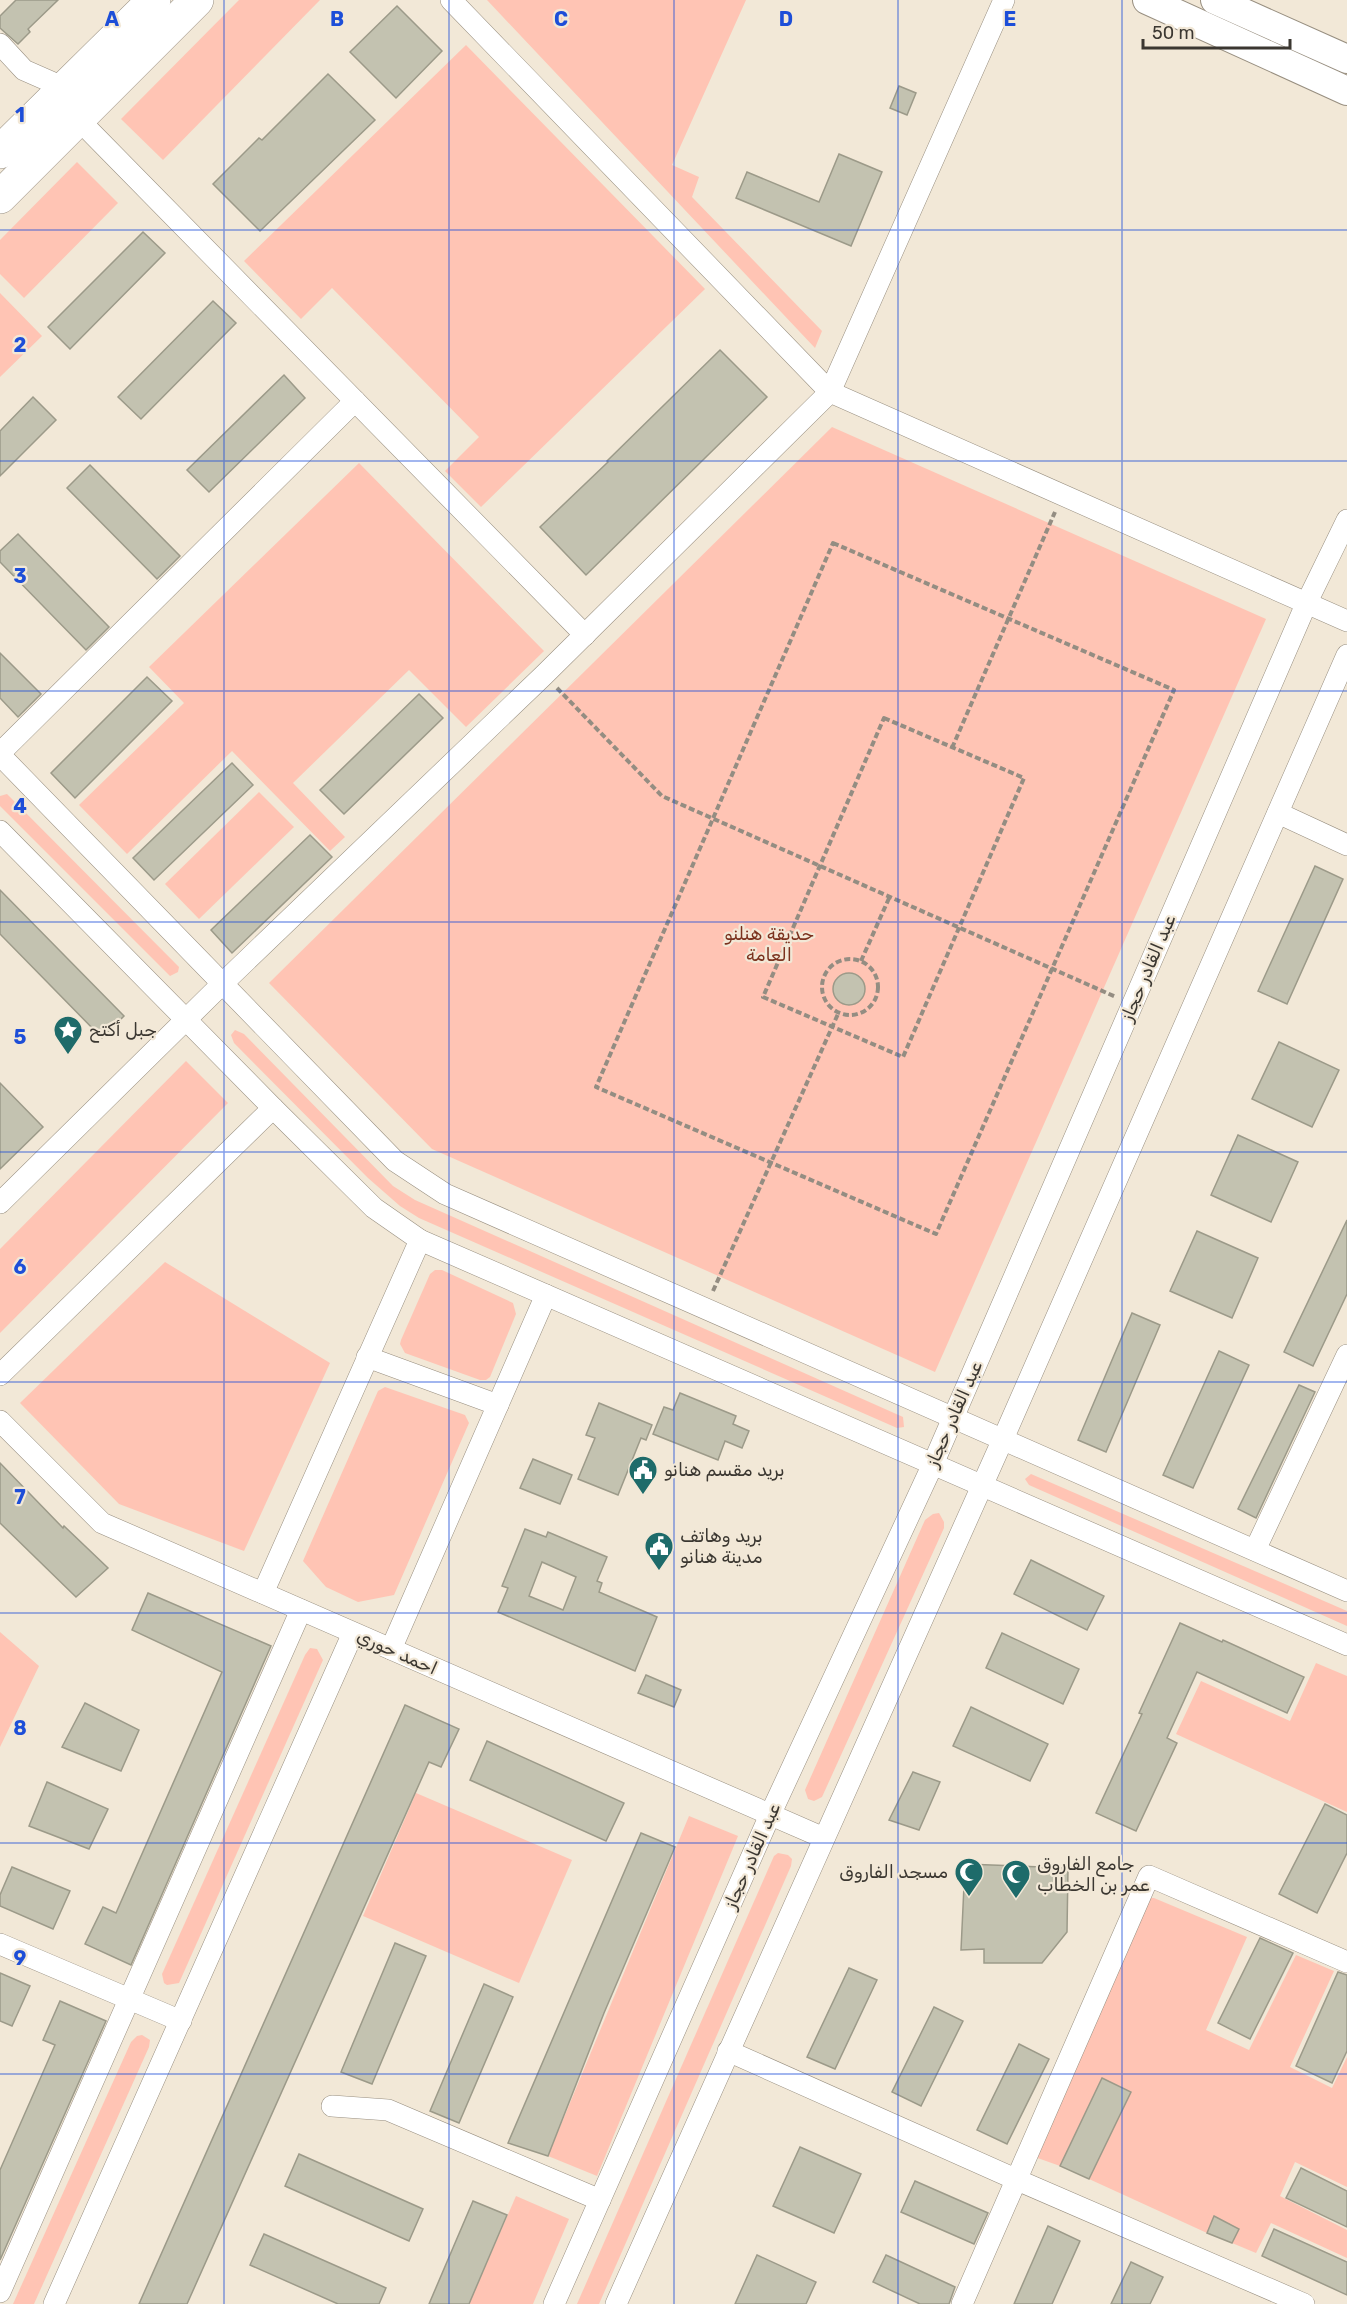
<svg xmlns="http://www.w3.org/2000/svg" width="1347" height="2304" font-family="Rubik,Cairo,sans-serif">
<rect width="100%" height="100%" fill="#f2e8d7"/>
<!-- green -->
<g fill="#ffc4b4">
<path d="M239,0H320L163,160L121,119Z"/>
<path d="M487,0H746L672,165L699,177L692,197L822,331L815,348Z"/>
<path d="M466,45L705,289L481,507L445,471L479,437L332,288L301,319L244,261Z"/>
<path d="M77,162L118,203L24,298L0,274V240Z"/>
<path d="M0,293L42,336L0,377Z"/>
<path d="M832,427L1266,619L935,1372L432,1149L269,983Z"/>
<path d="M359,463L544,651L466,727L409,670L293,783L345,837L330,851L232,751L127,854L79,805L184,703L149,667Z"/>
<path d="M259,792L294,827L199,919L165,884Z"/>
<path d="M7,794L179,967L178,972L170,976L0,806V796Z"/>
<path d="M235,1030L244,1034L393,1186L415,1200L903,1417L904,1427L897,1428L419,1218L400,1206L368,1178L234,1043L231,1035Z"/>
<path d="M186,1061L228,1103L0,1333V1249Z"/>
<path d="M165,1262L330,1363L244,1551L119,1504L20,1403Z"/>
<path d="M435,1270H442L513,1303L516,1314L490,1377L486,1380H480L405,1353L400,1344L401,1340L430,1274Z"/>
<path d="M385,1387L465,1415L469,1423L394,1595L358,1602L326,1587L303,1561L378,1391Z"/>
<path d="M1031,1474L1347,1611V1626L1029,1485L1025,1479Z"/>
<path d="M939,1513L944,1522V1528L822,1797L814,1801L808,1799L805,1790L925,1520L933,1514Z"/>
<path d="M0,1632L39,1666L0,1747Z"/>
<path d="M310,1648L317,1649L323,1660L179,1983L167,1985L164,1983L162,1974L305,1655Z"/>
<path d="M1316,1663L1347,1676V1812L1176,1734L1201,1681L1290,1721Z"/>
<path d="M416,1793L572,1860L519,1983L363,1916Z"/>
<path d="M689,1816L738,1836L597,2176L548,2156Z"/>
<path d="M778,1853L788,1855L792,1859L791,1866L599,2304H577L774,1856Z"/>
<path d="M1146,1898H1154L1247,1937L1206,2030L1249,2050L1296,1955L1334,1971L1290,2067L1332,2088L1347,2057V2187L1295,2162L1280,2196L1347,2230V2258L1271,2223L1256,2253L1232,2243L1239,2229L1214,2216L1207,2233L1089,2179L1131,2092L1102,2078L1060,2166L1032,2156Z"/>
<path d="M142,2035L150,2040L149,2047L34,2304H13L131,2042L137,2036Z"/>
<path d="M516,2196L569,2219L533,2304H469Z"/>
</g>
<!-- building -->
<g fill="#c3c2b0" stroke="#9c9a89" stroke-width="1.5" fill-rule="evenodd">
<path d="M16,0H58L28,29L30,32L18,44L0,28V16Z"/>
<path d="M397,6L442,51L396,98L350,52Z"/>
<path d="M328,74L375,120L260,231L213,184L259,138L262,140Z"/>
<path d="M899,86L916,93L907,115L890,108Z"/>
<path d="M839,154L882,172L851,246L736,198L747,172L819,202Z"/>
<path d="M143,232L165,253L70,349L48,327Z"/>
<path d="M213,301L236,323L141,419L118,397Z"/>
<path d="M720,350L767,397L586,575L540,527L608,462L607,461Z"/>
<path d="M284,375L305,398L209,492L187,470Z"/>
<path d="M33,397L56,420L0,476V431Z"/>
<path d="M90,465L180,556L157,579L67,488Z"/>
<path d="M18,534L109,627L86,650L0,562V551Z"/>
<path d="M0,653L41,694L18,717L0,698Z"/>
<path d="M147,677L172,701L75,798L51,773Z"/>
<path d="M419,694L443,718L344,814L320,790Z"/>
<path d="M232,763L253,785L154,880L133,858Z"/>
<path d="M310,835L332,857L232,953L211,930Z"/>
<path d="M1315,866L1343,879L1287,1004L1258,991Z"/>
<path d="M0,890L124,1016L102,1038L0,934Z"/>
<circle cx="849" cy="989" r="16"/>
<path d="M1279,1042L1339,1070L1312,1127L1252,1099Z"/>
<path d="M0,1083L43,1127L0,1169Z"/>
<path d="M1238,1135L1298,1162L1271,1222L1211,1195Z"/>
<path d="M1347,1220V1294L1313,1366L1284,1352Z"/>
<path d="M1197,1231L1258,1258L1232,1318L1170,1291Z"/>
<path d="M1132,1313L1160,1325L1106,1452L1078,1440Z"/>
<path d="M1219,1351L1249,1365L1193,1488L1163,1475Z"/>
<path d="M1299,1385L1315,1392L1256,1518L1238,1509Z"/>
<path d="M680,1393L736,1416L733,1424L749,1431L742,1448L725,1441L718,1460L653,1434L664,1407L673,1410Z"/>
<path d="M599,1403L652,1425L646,1440L641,1438L618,1495L578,1479L595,1438L586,1435Z"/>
<path d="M533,1459L572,1475L560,1504L520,1488Z"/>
<path d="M0,1463L63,1528L64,1526L108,1568L76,1597L0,1523Z"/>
<path d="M525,1529L546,1537L548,1532L607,1557L597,1581L602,1583L599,1592L657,1617L635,1671L498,1612L508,1588L502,1586ZM542,1562L576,1577L563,1610L529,1596Z"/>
<path d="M1031,1560L1104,1596L1087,1630L1014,1594Z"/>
<path d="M148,1593L271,1646L131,1965L85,1944L103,1907L116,1913L222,1672L132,1630Z"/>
<path d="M1180,1623L1222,1642L1223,1640L1304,1677L1287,1713L1197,1672L1167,1738L1177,1743L1136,1831L1096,1813L1142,1714L1139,1713Z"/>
<path d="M1002,1633L1079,1669L1063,1704L986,1668Z"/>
<path d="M646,1675L681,1690L674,1707L638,1693Z"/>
<path d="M85,1703L139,1730L121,1771L62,1747Z"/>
<path d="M405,1705L459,1729L441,1767L429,1762L187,2304H139Z"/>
<path d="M971,1707L1048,1744L1030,1781L953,1746Z"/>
<path d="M487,1741L624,1803L606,1841L470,1780Z"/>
<path d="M913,1772L940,1782L919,1830L889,1820Z"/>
<path d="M47,1782L108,1809L89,1849L29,1826Z"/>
<path d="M1325,1804L1347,1815V1853L1317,1913L1279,1894Z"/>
<path d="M641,1833L675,1847L604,2013L548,2156L508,2143Z"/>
<path d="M965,1864L1068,1868L1067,1932L1042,1963H984V1949L961,1950Z"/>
<path d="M12,1867L70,1891L53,1929L0,1906V1895Z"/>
<path d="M1260,1938L1293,1953L1250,2039L1218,2023Z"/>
<path d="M395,1943L426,1956L372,2084L341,2072Z"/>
<path d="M849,1968L877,1980L835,2069L807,2057Z"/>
<path d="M1338,1972L1347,1975V2051L1332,2083L1296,2066Z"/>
<path d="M0,1973L30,1986L12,2026L0,2021Z"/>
<path d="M484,1984L513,1997L459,2123L430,2111Z"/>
<path d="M60,2001L106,2021L0,2260V2170L55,2045L43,2040Z"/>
<path d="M934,2007L963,2021L921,2106L892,2092Z"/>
<path d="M1019,2044L1049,2059L1007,2144L977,2130Z"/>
<path d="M1102,2078L1131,2092L1089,2179L1060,2166Z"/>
<path d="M800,2147L861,2174L834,2233L773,2206Z"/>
<path d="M299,2154L423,2209L409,2241L285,2186Z"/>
<path d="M1301,2168L1347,2191V2227L1286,2198Z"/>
<path d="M915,2181L988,2213L974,2244L901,2212Z"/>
<path d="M473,2201L507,2215L469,2304H429Z"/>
<path d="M1214,2216L1239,2229L1232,2243L1207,2233Z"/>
<path d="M1048,2226L1080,2241L1052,2304H1014Z"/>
<path d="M1274,2229L1347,2262V2295L1262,2256Z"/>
<path d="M264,2234L386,2288L379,2304H338L250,2265Z"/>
<path d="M757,2255L816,2282L806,2304H735Z"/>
<path d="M886,2255L955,2287L949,2304H920L873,2282Z"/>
<path d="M1131,2262L1163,2277L1150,2304H1111Z"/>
</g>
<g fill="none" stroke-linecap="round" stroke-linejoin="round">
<!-- street casing -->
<g stroke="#988f80" stroke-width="22">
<g id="street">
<path d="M451,0L830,392L1004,0"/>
<path d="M0,44L24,70L65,88"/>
<path d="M78,119L585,635"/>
<path d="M0,753L355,401"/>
<path d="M0,755L395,1161L445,1194L1347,1591"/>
<path d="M1278,813L1347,845"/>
<path d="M0,831L273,1108L374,1208L420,1240L1347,1645"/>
<path d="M0,1203L222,984L544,675L830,392L1347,621"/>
<path d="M367,1357L498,1405"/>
<path d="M0,1375L273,1108"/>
<path d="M0,1421L102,1523L824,1838"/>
<path d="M1255,1550L1347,1355"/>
<path d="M263,1593L420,1240"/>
<path d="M391,1649L546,1295"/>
<path d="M0,1944L181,2021"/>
<path d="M728,2051L1015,2179L1304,2304"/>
<path d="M332,2106L388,2110L600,2200"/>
<path d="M0,2292L301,1610"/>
<path d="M54,2304L353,1633"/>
<path d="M554,2304L770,1815L933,1464L1307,602L1347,520"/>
<path d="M616,2304L1003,1439L1347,655"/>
<path d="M962,2304L1149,1876L1347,1962"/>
</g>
</g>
<!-- secondary casing -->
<g stroke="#988f80" stroke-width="30">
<g id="secondary">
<path d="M1147,0L1347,91"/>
<path d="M1215,0L1347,59"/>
</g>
</g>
<!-- primary casing -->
<g stroke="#988f80" stroke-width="34">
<g id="primary">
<path d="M0,152L154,0"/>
<path d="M0,197L197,0"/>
</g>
</g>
<!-- path -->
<g stroke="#948d82" stroke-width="4" stroke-dasharray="6 3" stroke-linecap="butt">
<path d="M833,543L1174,690L936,1234L596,1087Z"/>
<path d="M557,688L662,796L1116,997"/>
<path d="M884,718L1024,778L903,1057L763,997Z"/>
<path d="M952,748L1055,512"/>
<circle cx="850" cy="987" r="28"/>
<path d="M861,961L890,896"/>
<path d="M713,1291L838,1014"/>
</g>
<!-- street -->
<use href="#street" stroke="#fff" stroke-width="21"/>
<!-- secondary -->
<use href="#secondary" stroke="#fff" stroke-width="28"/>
<!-- primary -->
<use href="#primary" stroke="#fff" stroke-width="33"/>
</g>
<!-- grid -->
<path fill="none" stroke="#1d4ed8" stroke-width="1.5" stroke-opacity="0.55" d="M224,0V2304M449,0V2304M674,0V2304M898,0V2304M1122,0V2304M0,230H1347M0,461H1347M0,691H1347M0,922H1347M0,1152H1347M0,1382H1347M0,1613H1347M0,1843H1347M0,2074H1347"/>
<!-- icons -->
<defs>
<g id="sight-pin" transform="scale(1.5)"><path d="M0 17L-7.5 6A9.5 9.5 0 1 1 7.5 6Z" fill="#1e6b6a" stroke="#f2e8d7"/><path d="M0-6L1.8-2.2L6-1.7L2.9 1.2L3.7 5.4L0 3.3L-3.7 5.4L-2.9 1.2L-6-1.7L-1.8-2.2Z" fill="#fff"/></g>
<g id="civic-pin" transform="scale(1.5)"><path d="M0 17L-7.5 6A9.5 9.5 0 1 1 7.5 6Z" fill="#1e6b6a" stroke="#f2e8d7"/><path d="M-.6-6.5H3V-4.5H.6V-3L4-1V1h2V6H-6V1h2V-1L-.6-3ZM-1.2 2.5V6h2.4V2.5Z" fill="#fff"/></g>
<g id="mosque-pin" transform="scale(1.5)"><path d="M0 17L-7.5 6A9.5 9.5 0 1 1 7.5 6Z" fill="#1e6b6a" stroke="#f2e8d7"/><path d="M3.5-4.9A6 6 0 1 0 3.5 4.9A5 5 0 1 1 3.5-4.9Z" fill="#fff"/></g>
</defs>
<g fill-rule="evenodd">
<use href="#sight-pin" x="68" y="1030"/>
<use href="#civic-pin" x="643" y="1470"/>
<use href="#civic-pin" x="659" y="1546"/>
<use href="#mosque-pin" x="969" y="1872"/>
<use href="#mosque-pin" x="1016" y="1874"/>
</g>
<g text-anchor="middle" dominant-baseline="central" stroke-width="4.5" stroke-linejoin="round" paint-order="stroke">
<!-- park labels -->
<g font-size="18" fill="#7b321e" stroke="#f2e8d7">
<text x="769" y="934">حديقة هنلنو<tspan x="769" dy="21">العامة</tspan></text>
</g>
<!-- street labels -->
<g font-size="18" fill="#3b3731" stroke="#f2e8d7">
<text transform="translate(1148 968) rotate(-67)">عبد القادر حجاز</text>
<text transform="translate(954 1414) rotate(-66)">عبد القادر حجاز</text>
<text transform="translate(397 1652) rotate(24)">احمد حوري</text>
<text transform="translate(752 1856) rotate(-66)">عبد القادر حجاز</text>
</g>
<!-- poi labels -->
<g font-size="18" fill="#3b3731" stroke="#f2e8d7" text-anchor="start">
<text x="89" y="1030">جبل أكتح</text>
<text x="664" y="1470">بريد مقسم هنانو</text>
<text x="680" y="1536">بريد وهاتف<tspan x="680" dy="21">مدينة هنانو</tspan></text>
<text x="1037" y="1864">جامع الفاروق<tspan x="1037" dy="21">عمر بن الخطاب</tspan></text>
<text x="948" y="1872" text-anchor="end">مسجد الفاروق</text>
</g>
</g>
<g font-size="20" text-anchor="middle" font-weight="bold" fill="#1d4ed8" stroke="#f2e8d7" stroke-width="4.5" stroke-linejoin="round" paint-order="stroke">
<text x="112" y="26">A</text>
<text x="337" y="26">B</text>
<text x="561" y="26">C</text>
<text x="786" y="26">D</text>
<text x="1010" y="26">E</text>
<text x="20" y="122">1</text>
<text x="20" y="352">2</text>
<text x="20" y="583">3</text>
<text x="20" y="813">4</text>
<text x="20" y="1044">5</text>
<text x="20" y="1274">6</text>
<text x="20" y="1504">7</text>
<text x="20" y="1735">8</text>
<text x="20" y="1965">9</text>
</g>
<!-- scale -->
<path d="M1143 39v9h147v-9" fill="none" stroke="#3b3731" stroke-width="3"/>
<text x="1152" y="39" font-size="18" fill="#3b3731" stroke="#f2e8d7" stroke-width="4.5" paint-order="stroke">50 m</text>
</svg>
